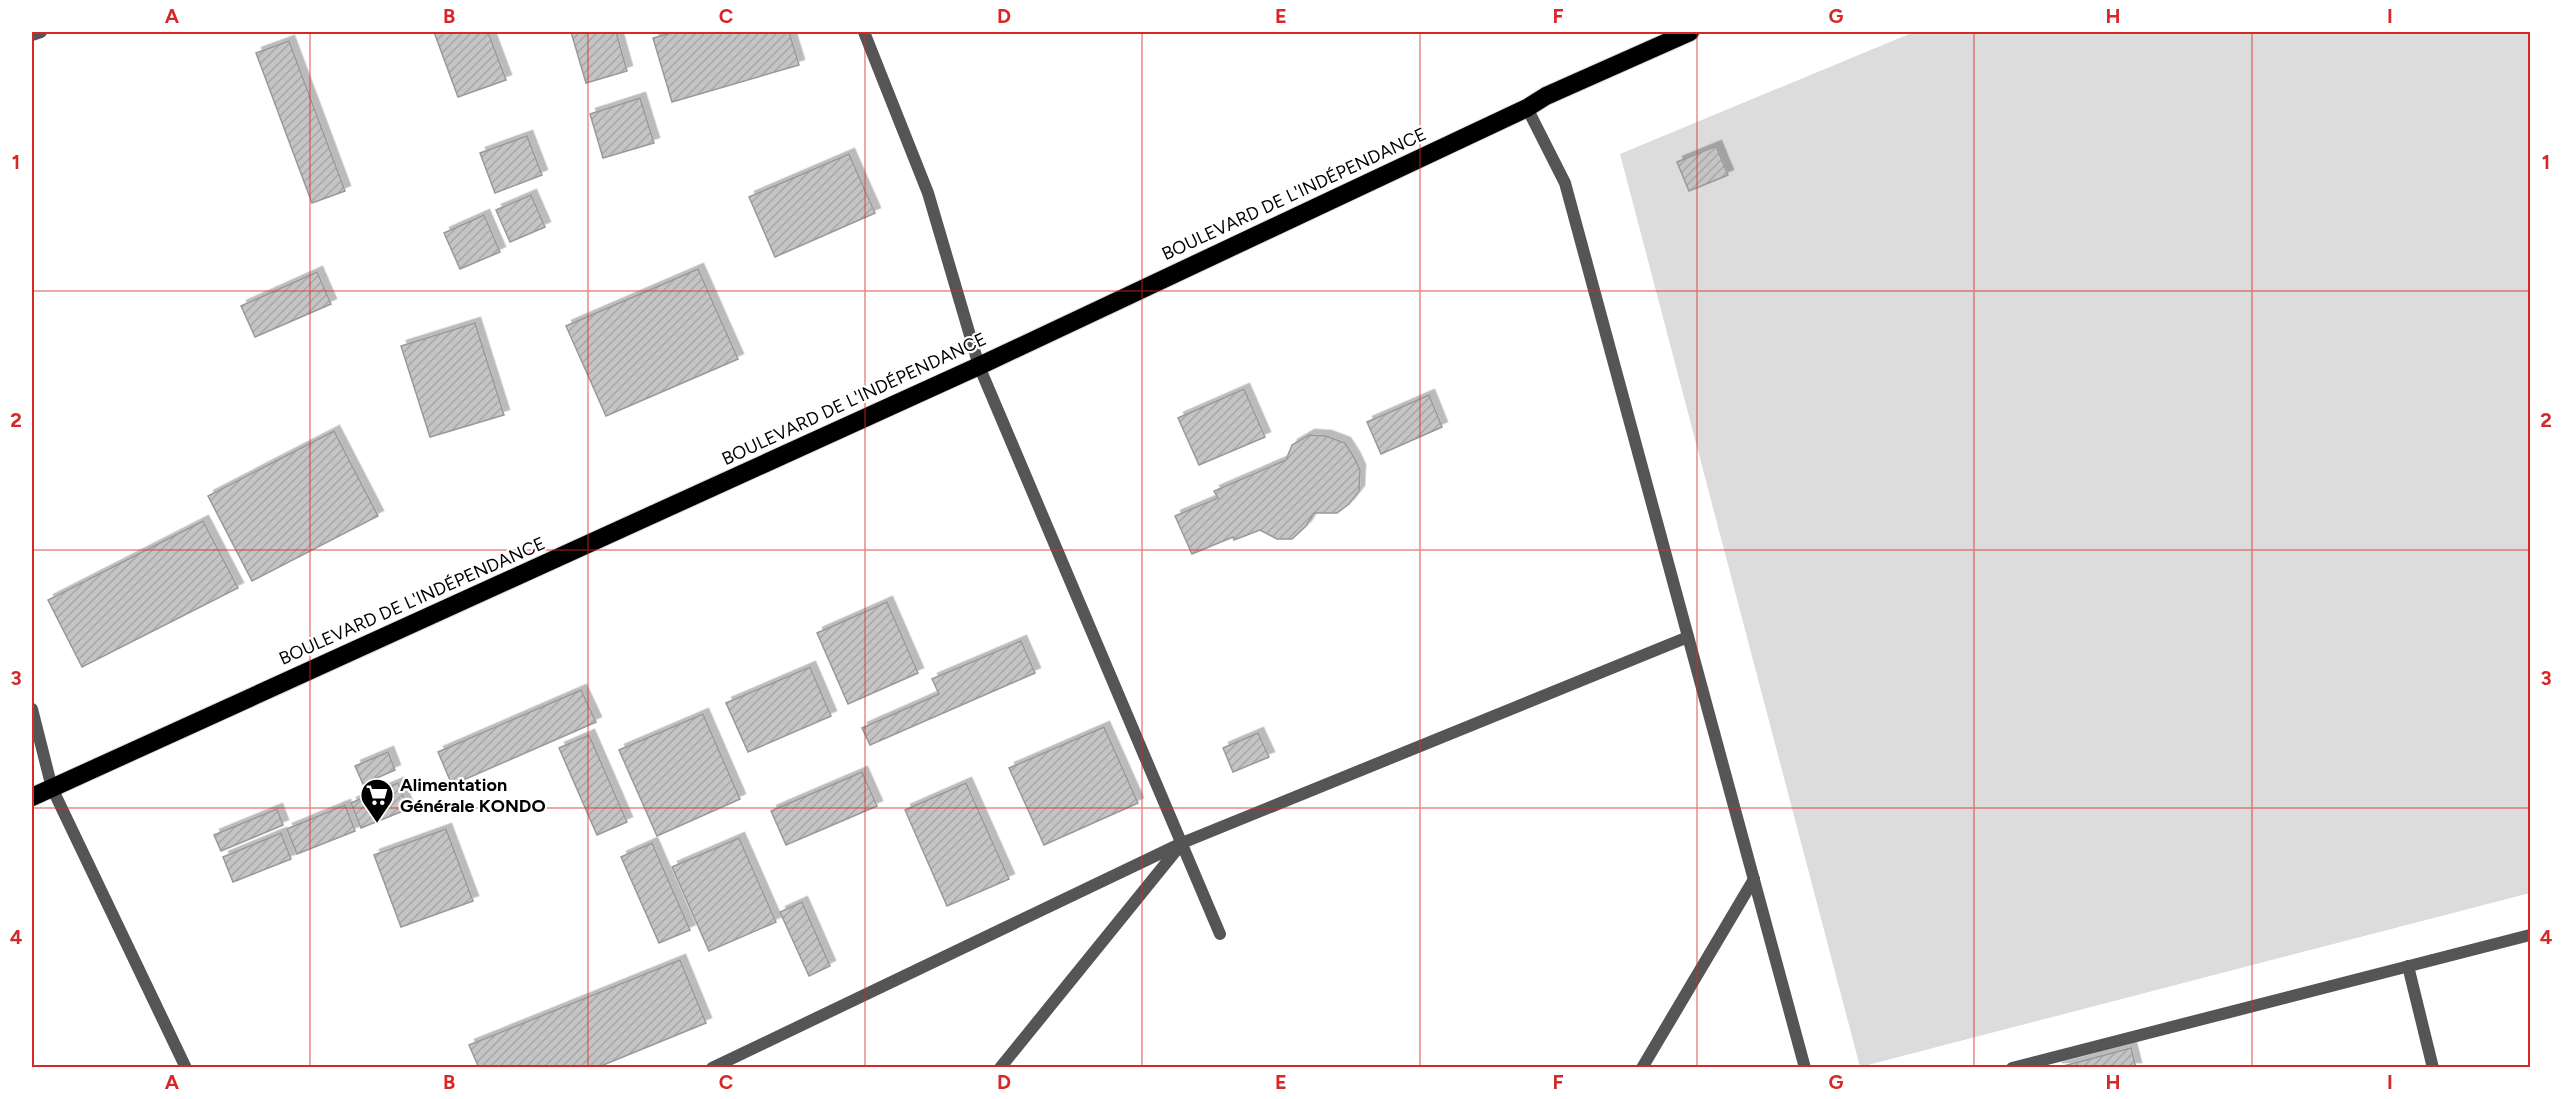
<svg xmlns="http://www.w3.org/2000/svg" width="2562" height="1099" font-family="Figtree,sans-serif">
<defs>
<pattern id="building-hatch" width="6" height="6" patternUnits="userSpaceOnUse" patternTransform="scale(1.5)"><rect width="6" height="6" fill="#c4c4c4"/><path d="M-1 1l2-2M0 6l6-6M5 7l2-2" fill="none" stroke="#a7a7a7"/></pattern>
<filter id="shadow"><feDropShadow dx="5.5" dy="-5.5" stdDeviation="0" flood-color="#0004"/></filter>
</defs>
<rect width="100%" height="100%" fill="#fff"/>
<!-- grass -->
<path fill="#dcdcdc" d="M1914,32H2530V893L1860,1067L1620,154Z"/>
<!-- building -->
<g fill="url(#building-hatch)" stroke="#999" stroke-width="1.5" filter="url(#shadow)">
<path d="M434,32H488L506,80L458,97Z"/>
<path d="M571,32H616L627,71L586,83Z"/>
<path d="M675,32H789L799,65L672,102L653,38Z"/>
<path d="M289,41L345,191L312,203L256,53Z"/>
<path d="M640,98L654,143L603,158L590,114Z"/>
<path d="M527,136L542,175L495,193L480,153Z"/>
<path d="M1716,146L1728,175L1689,191L1677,162Z"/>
<path d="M849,154L875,213L775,257L749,197Z"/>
<path d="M531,195L545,227L510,242L496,210Z"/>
<path d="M484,215L500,252L460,269L444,233Z"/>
<path d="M698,269L738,359L606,416L566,326Z"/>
<path d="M317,272L331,304L255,337L241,306Z"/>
<path d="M475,323L504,415L430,437L401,346Z"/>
<path d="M1244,389L1265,437L1199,465L1178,418Z"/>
<path d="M1429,395L1442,427L1381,454L1367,422Z"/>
<path d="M334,431L378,516L252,581L208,496Z"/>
<path d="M1309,435L1326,436L1345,443L1354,457L1360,470L1359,491L1349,504L1337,513H1314L1306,526L1292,539H1277L1260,530L1234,540L1233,537L1192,554L1175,516L1218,498L1214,491L1286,460L1292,445Z"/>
<path d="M203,521L238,588L82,667L48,600Z"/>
<path d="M887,602L918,673L848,704L817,633Z"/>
<path d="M1021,641L1035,673L870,745L862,728L939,694L932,679Z"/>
<path d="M810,667L831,716L748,752L726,703Z"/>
<path d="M581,690L596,722L452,785L438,752Z"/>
<path d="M703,714L740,799L657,836L619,750Z"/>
<path d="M1104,727L1138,803L1044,845L1009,768Z"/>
<path d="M1258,733L1269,757L1233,772L1223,748Z"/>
<path d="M589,735L627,822L597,835L559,748Z"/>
<path d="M388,752L395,770L363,784L355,766Z"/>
<path d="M862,772L877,806L786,845L771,811Z"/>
<path d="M398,783L408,809L361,828L351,803Z"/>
<path d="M966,783L1009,879L947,906L905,810Z"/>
<path d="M345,805L355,831L297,854L287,829Z"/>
<path d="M277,809L283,825L221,851L214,835Z"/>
<path d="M446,829L473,901L401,927L374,855Z"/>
<path d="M281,833L291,859L233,882L223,857Z"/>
<path d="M739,838L776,922L709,951L672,867Z"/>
<path d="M652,843L690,930L659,943L621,857Z"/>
<path d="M802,902L830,966L809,976L780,912Z"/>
<path d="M680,960L706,1023L596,1068H479L469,1045Z"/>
<path d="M2131,1048L2136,1068H2056Z"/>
</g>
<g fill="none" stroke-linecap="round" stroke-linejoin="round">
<!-- highway casing -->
<g stroke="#dbdbdb" stroke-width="20">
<path id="highway" d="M32,797L979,366L1527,108L1546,96L1690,32"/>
</g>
<!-- street -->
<g stroke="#555" stroke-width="12">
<path d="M864,32L928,193L979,366L1220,934"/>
<path d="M32,35L41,32"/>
<path d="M1527,108L1565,183L1805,1068"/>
<path d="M32,709L52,788L186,1068"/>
<path d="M2408,966L2433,1068"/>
<path d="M712,1068L1182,843L1688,637"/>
<path d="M1000,1068L1179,847"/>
<path d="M1642,1068L1754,879"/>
<path d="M2012,1068L2530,935"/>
</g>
<!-- highway -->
<use href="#highway" stroke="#000" stroke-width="18"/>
</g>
<!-- grid -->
<path fill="none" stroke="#d62828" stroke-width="1.5" stroke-opacity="0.55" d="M310,32V1068M588,32V1068M865,32V1068M1142,32V1068M1420,32V1068M1697,32V1068M1974,32V1068M2252,32V1068M32,291H2530M32,550H2530M32,808H2530"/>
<!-- icons -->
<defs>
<g id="supermarket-pin" transform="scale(1.725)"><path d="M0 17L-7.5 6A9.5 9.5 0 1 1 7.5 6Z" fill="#000" stroke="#fff"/><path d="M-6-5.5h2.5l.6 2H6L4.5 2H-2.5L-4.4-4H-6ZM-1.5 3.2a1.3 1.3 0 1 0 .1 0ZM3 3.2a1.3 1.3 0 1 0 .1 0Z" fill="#fff"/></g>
</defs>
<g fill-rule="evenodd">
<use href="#supermarket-pin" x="377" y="795"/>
</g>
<g text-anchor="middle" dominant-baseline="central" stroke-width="4.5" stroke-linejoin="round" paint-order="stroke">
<!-- street labels -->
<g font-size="18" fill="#000" stroke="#fff">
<text transform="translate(1294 194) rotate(-25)">BOULEVARD DE L'INDÉPENDANCE</text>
<text transform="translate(854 399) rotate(-25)">BOULEVARD DE L'INDÉPENDANCE</text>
<text transform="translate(412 601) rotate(-24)">BOULEVARD DE L'INDÉPENDANCE</text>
</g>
<!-- poi labels -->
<g font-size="18" font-weight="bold" fill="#000" stroke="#fff" text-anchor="start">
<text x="400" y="785">Alimentation<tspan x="400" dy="21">Générale KONDO</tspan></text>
</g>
</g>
<!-- border -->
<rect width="2562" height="1099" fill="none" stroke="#ffffff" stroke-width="66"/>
<rect x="33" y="33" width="2496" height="1033" fill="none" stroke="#d62828" stroke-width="2"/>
<g font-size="20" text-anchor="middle" font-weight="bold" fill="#d62828">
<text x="172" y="23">A</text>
<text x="449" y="23">B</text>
<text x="726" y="23">C</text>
<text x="1004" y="23">D</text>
<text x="1281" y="23">E</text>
<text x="1558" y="23">F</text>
<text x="1836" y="23">G</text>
<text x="2113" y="23">H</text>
<text x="2390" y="23">I</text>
<text x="16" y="169">1</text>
<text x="2546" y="169">1</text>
<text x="16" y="427">2</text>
<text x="2546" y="427">2</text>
<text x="16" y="685">3</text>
<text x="2546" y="685">3</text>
<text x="16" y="944">4</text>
<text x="2546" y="944">4</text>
<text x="172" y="1089">A</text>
<text x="449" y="1089">B</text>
<text x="726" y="1089">C</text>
<text x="1004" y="1089">D</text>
<text x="1281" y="1089">E</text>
<text x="1558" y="1089">F</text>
<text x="1836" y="1089">G</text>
<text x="2113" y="1089">H</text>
<text x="2390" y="1089">I</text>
</g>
</svg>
